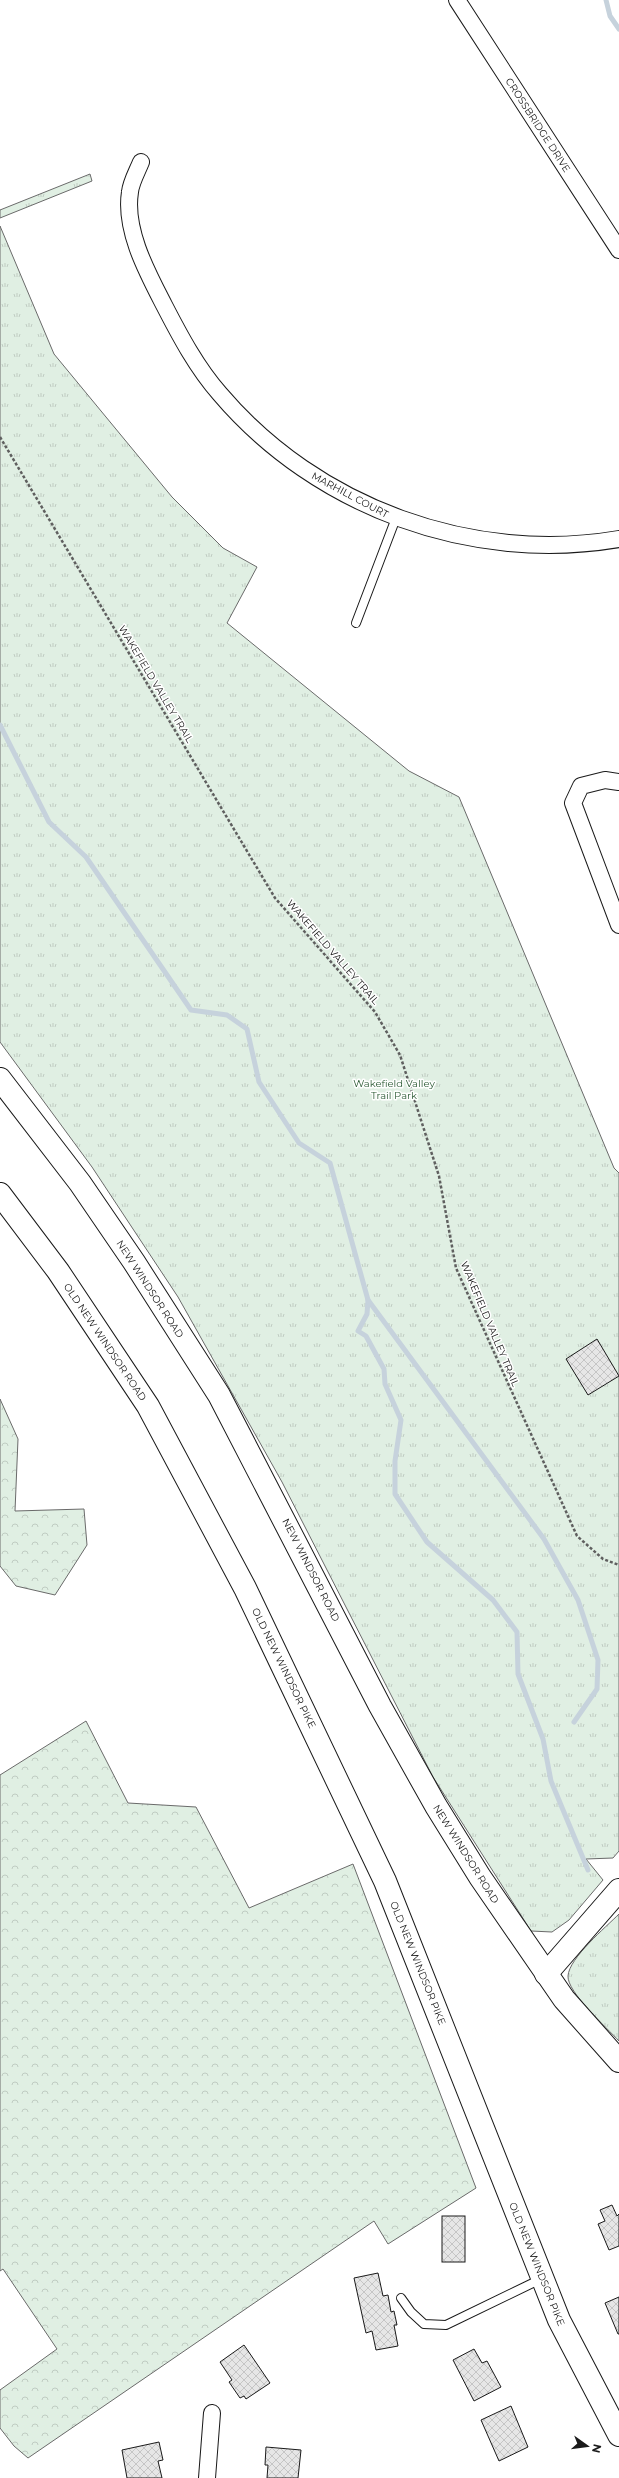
<svg xmlns="http://www.w3.org/2000/svg" width="619" height="2478" font-family="Montserrat,sans-serif">
<defs>
<pattern id="forest-crowns" width="20" height="18" patternUnits="userSpaceOnUse"><rect width="20" height="18" fill="#e0efe3"/><path d="M2 6a3 3 0 1 1 6 0M12 15a3 3 0 1 1 6 0" fill="none" stroke="#c0ccc2"/></pattern>
<pattern id="park-tufts" width="24" height="20" patternUnits="userSpaceOnUse"><rect width="24" height="20" fill="#e0efe3"/><path d="M3 7l-1-3M5 7V3M7 7l1-3M15 17l-1-3M17 17v-4M19 17l1-3" fill="none" stroke="#c0ccc2"/></pattern>
<pattern id="building-cross-hatch" width="8" height="8" patternUnits="userSpaceOnUse"><rect width="8" height="8" fill="#e6e6e6"/><path d="M0 0l8 8M0 8l8-8" fill="none" stroke="#c5c5c5"/></pattern>
</defs>
<rect width="100%" height="100%" fill="#fff"/>
<!-- forest -->
<g fill="url(#forest-crowns)" stroke="#6a6a6a">
<path d="M0,1399L18,1439L15,1511L84,1509L87,1545L55,1595L16,1586L0,1566Z"/>
<path d="M86,1721L128,1803L196,1807L249,1908L353,1864L476,2188L388,2244L374,2221L28,2458L14,2446L0,2428V2390L57,2349L3,2269L0,2271V1775Z"/>
</g>
<!-- park -->
<g fill="url(#park-tufts)" stroke="#6a6a6a">
<path d="M90,174L92,181L0,218V210Z"/>
<path d="M0,226L54,354L172,497L223,548L257,567L227,623L409,771L459,797L614,1168L619,1173V1851L613,1858L586,1859L603,1880L569,1920L552,1932L531,1931L433,1777L282,1482L178,1297L92,1167L0,1042Z"/>
<path d="M619,1914V2041C607,2028 567,1992 568,1976C569,1958 606,1927 619,1914Z"/>
</g>
<g fill="none" stroke-linecap="round" stroke-linejoin="round">
<!-- stream -->
<g stroke="#c6d2dc" stroke-width="5">
<path d="M606,0L610,16L619,29"/>
<path d="M0,725L49,822L86,857L191,1010L227,1015L247,1029L259,1082L299,1143L330,1163L368,1300L367,1314L358,1331L366,1336L384,1369L385,1384L401,1420L395,1461V1494L427,1542L493,1600L517,1632L518,1674L543,1739L551,1781L588,1870"/>
<path d="M368,1300L544,1539L578,1600L598,1660L597,1689L574,1722"/>
</g>
</g>
<!-- building -->
<g fill="url(#building-cross-hatch)" stroke="#1a1a1a">
<path d="M597,1339L619,1376L588,1395L566,1359Z"/>
<path d="M612,2205L617,2216L619,2214V2246L609,2250L598,2224L605,2221L600,2210Z"/>
<rect x="442" y="2216" width="23" height="46"/>
<path d="M378,2273L383,2296L388,2295L391,2312L394,2311L397,2325H394L398,2346L376,2350L372,2331L366,2333L354,2278Z"/>
<path d="M619,2297V2334H618L605,2303Z"/>
<path d="M244,2345L270,2383L246,2399L244,2396L240,2398L229,2382L232,2380L220,2362Z"/>
<path d="M474,2349L482,2363L487,2361L501,2387L474,2401L453,2360Z"/>
<path d="M511,2406L528,2447L499,2461L481,2420Z"/>
<path d="M159,2442L163,2460L158,2461L162,2478H127L122,2450Z"/>
<path d="M266,2447L301,2450L298,2478H267L268,2465H265Z"/>
</g>
<g fill="none" stroke-linecap="round" stroke-linejoin="round">
<!-- lane casing -->
<g stroke="#1a1a1a" stroke-width="10">
<g id="lane">
<path d="M356,623L396,518"/>
<path d="M401,2298L411,2312L424,2324L446,2325L541,2279"/>
</g>
</g>
<!-- street casing -->
<g stroke="#1a1a1a" stroke-width="18">
<g id="street">
<path d="M457,0L619,250"/>
<path d="M141,162C137,172 131,182 130,192C124,230 147,272 164,305C180,336 197,368 220,394C317,508 472,564 619,539"/>
<path d="M619,782L605,780L581,786L573,803L619,925"/>
<path d="M207,2478L212,2413"/>
</g>
</g>
<!-- secondary casing -->
<g stroke="#1a1a1a" stroke-width="24">
<g id="secondary">
<path d="M0,1079L80,1183L134,1262L219,1395L380,1706L436,1806L480,1877L564,1999L619,2061"/>
<path d="M0,1194L58,1271L148,1406L245,1588L385,1881L559,2320L619,2435"/>
<path d="M546,1974L619,1890"/>
</g>
</g>
<!-- path -->
<path stroke="#5f5f5f" stroke-width="2.5" stroke-dasharray="3 2" stroke-linecap="butt" d="M0,437L275,898L375,1012L400,1055L439,1176L456,1268L577,1536L603,1559L619,1565"/>
<!-- lane -->
<use href="#lane" stroke="#fff" stroke-width="8"/>
<!-- street -->
<use href="#street" stroke="#fff" stroke-width="16"/>
<!-- secondary -->
<use href="#secondary" stroke="#fff" stroke-width="22"/>
</g>
<g text-anchor="middle" dominant-baseline="central" stroke-width="3" stroke-linejoin="round" paint-order="stroke">
<!-- street labels -->
<g font-size="10" fill="#1a1a1a" stroke="#fff">
<text transform="translate(538 125) rotate(57)">CROSSBRIDGE DRIVE</text>
<text transform="translate(350 495) rotate(28)">MARHILL COURT</text>
<text transform="translate(156 684) rotate(59)">WAKEFIELD VALLEY TRAIL</text>
<text transform="translate(333 952) rotate(49)">WAKEFIELD VALLEY TRAIL</text>
<text transform="translate(150 1289) rotate(57)">NEW WINDSOR ROAD</text>
<text transform="translate(490 1324) rotate(67)">WAKEFIELD VALLEY TRAIL</text>
<text transform="translate(105 1342) rotate(56)">OLD NEW WINDSOR ROAD</text>
<text transform="translate(311 1570) rotate(63)">NEW WINDSOR ROAD</text>
<text transform="translate(284 1668) rotate(64)">OLD NEW WINDSOR PIKE</text>
<text transform="translate(466 1854) rotate(58)">NEW WINDSOR ROAD</text>
<text transform="translate(418 1963) rotate(68)">OLD NEW WINDSOR PIKE</text>
<text transform="translate(537 2264) rotate(68)">OLD NEW WINDSOR PIKE</text>
</g>
<!-- park labels -->
<g font-size="10" fill="#2b5a34" stroke="#fff">
<text x="394" y="1083">Wakefield Valley<tspan x="394" dy="12">Trail Park</tspan></text>
</g>
</g>
<!-- north arrow -->
<g transform="translate(587 2446) rotate(104)" stroke="#ffffff" stroke-width="3" paint-order="stroke">
<path d="M0-3L7 15L0 10L-7 15Z" fill="#1a1a1a"/>
<text y="-6" font-size="11" font-weight="bold" text-anchor="middle" fill="#1a1a1a">N</text>
</g>
</svg>
